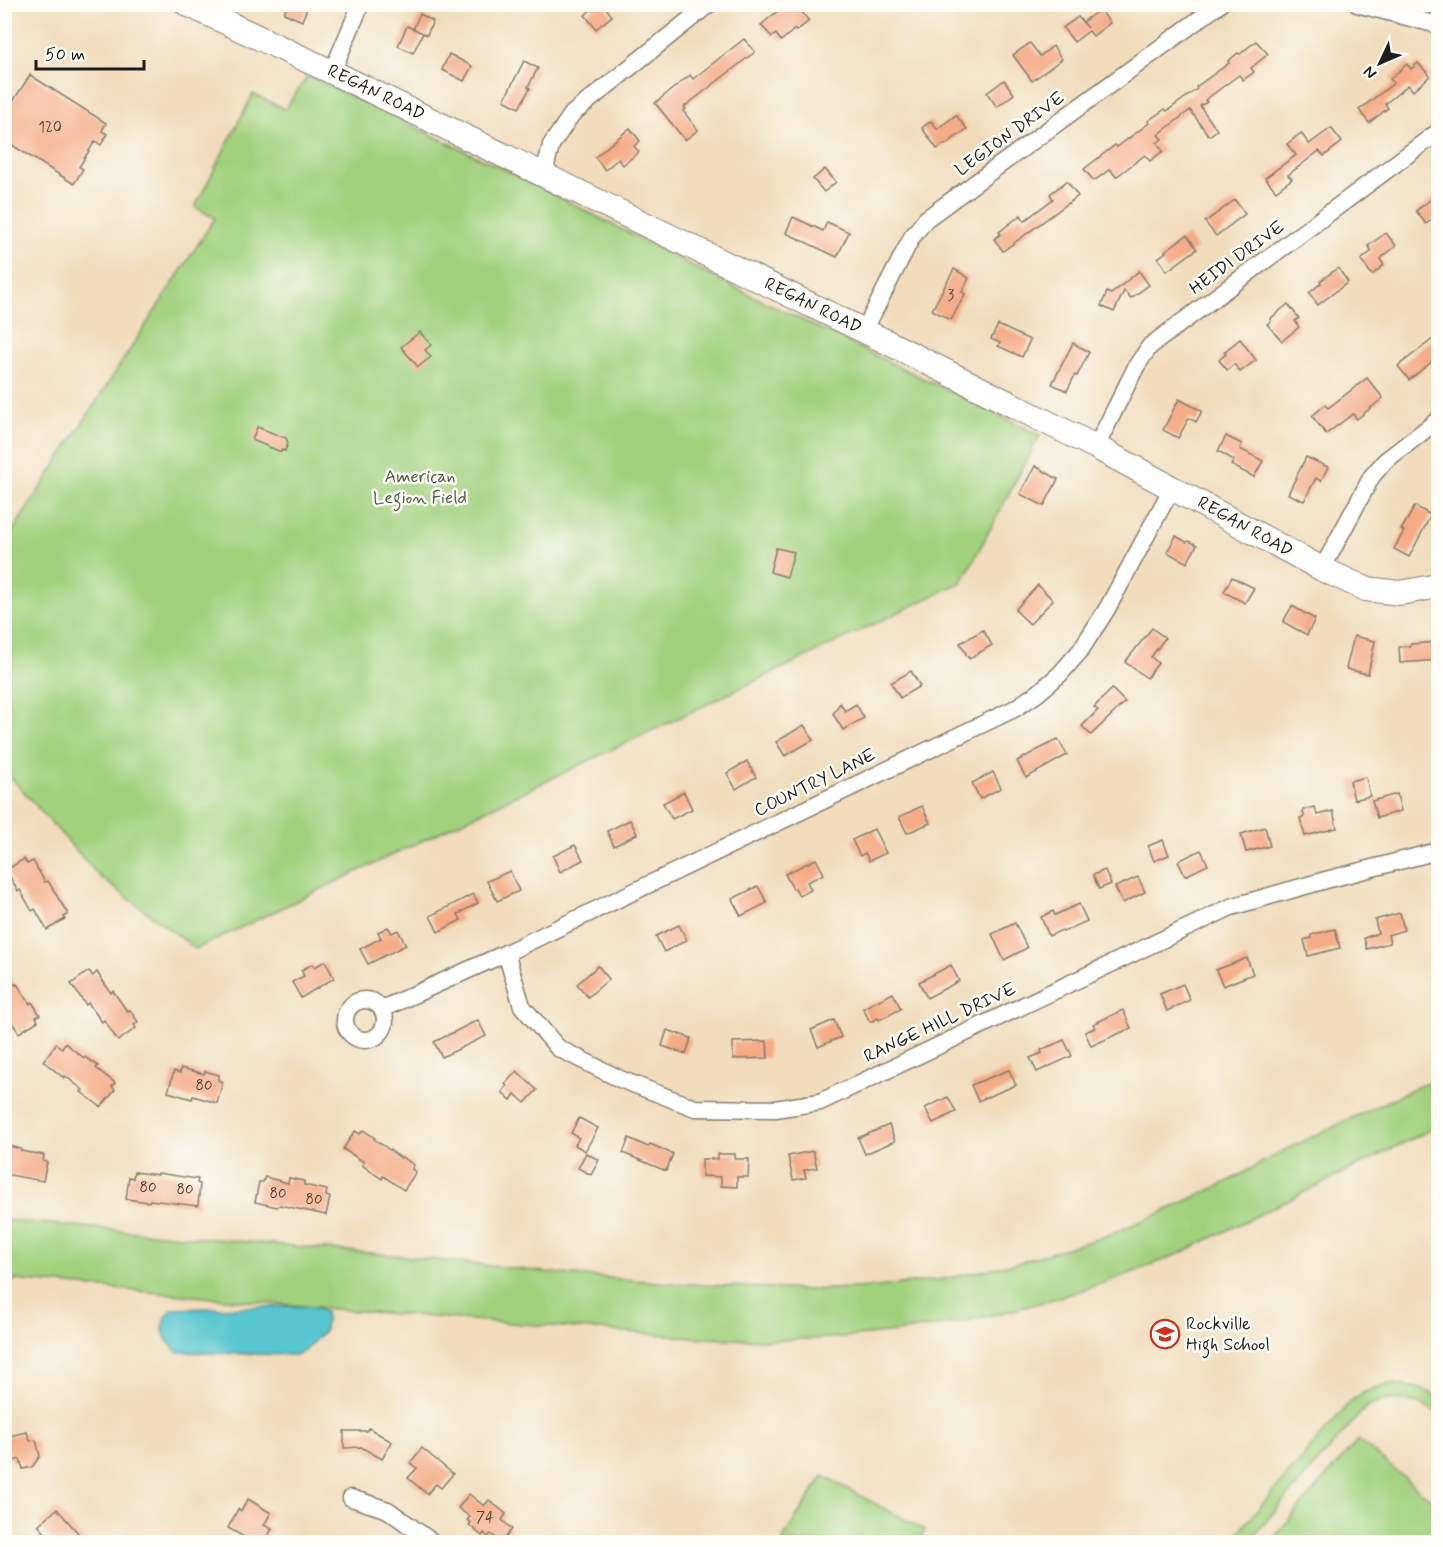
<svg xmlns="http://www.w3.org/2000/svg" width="1443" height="1547" font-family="Mynerve,sans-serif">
<rect width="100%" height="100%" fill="#fdfcf7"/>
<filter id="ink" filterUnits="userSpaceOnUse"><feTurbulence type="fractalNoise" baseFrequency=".0167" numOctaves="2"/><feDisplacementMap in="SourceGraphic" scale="12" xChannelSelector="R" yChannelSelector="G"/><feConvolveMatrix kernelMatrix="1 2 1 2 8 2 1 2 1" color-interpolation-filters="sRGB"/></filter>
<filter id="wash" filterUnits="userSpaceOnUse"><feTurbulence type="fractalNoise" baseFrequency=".008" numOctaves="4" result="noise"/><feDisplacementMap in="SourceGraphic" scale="24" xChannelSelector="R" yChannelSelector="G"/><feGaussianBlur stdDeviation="1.35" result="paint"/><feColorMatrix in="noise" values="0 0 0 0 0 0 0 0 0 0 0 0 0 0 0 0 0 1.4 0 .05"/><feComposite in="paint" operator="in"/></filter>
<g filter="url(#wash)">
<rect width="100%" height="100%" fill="#f1ddbc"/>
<!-- green -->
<g fill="#a2d17e" stroke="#5f764d" stroke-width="1.5">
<path d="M308,76L520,177L734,287L1040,435L962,582L196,949L100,877L5,771V543L215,218L195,207L253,94L285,109Z"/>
<path d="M1438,1077V1126L1185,1251C1026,1320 877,1347 704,1338L357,1311L5,1279V1220L403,1256L562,1274L669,1283L807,1290L877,1287L944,1279L977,1272L1020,1262L1106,1236L1167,1210L1227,1182L1285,1150Z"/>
<path d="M1392,1384L1419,1388L1438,1397V1413C1414,1398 1390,1393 1365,1408L1248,1542H1230L1348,1404C1361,1392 1375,1386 1392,1384Z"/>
<path d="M1358,1440L1438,1505V1527L1425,1542H1270Z"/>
<path d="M823,1476L925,1530L919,1542H783L784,1537Z"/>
</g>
<!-- water -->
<path fill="#59c6cf" stroke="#3a7176" stroke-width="1.5" d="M256,1307C273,1307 311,1303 325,1312L326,1318L325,1330L303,1352L294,1355L178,1352C163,1340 156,1324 173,1309Z"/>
<g id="blocks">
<!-- building -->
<g fill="#f4ab86">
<path d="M288,4H300L307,8L302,21L284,13Z"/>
<path d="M598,4H603L612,16L596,29L585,15Z"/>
<path d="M786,4H811L802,12L809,21L796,31L795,29L781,41L776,34L772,37L761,25Z"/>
<path d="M1100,9L1110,23L1093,36L1089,31L1074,42L1063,28L1078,17L1088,28L1083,22Z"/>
<path d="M420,14L433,21L427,35L414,29L423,33L413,53L398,46L407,26L413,29Z"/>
<path d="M744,39L755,52L684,107L686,109L683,111L698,130L685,140L655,103L690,75L693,79Z"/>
<path d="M1256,41L1268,54L1251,68L1254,72L1243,80L1239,75L1205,100L1207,102L1200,106L1217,130L1209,136L1190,110L1158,135L1162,139L1157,143L1163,151L1150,161L1145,155L1116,177L1110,169L1094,181L1084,169L1115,145L1117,147L1149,123L1148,121L1165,109L1167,111L1197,89L1196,87L1229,63L1228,61L1238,53L1240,54Z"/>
<path d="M1030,43L1040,56L1053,46L1062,59L1032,81L1013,55Z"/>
<path d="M449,54L472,66L464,81L442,70Z"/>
<path d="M524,61L538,68L528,87L530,88L519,108L504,100Z"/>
<path d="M1418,63L1430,76L1413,91L1408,85L1385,104L1388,108L1369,123L1359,110L1394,83L1390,79L1407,64L1411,69Z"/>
<path d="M30,75L106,123L102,131L107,134L101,145L95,141L79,167L83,169L74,184L4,140V115Z"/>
<path d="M1004,80L1014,94L997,107L987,93Z"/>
<path d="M956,115L967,129L945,145L944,144L937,149L922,128L931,121L937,129Z"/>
<path d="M630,128L640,141L634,146L639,152L623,165L618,159L605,170L595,157Z"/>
<path d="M1331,128L1342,142L1324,156L1319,151L1288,175L1292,179L1276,191L1265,178L1296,155L1287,144L1301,133L1309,144Z"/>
<path d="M825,169L836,182L824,192L813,179Z"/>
<path d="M1067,181L1078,196L1003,251L994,239L1001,234L999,232L1021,215L1024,221L1053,199L1050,194Z"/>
<path d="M1434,197L1438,203V215L1426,224L1416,211Z"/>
<path d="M1235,200L1245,214L1216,236L1205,222Z"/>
<path d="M793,217L823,231L827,222L849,232L837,257L786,233Z"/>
<path d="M1386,233L1396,246L1380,259L1384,265L1372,275L1361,260L1372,251L1368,246Z"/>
<path d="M1187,235L1197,249L1167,271L1158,258L1166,252L1165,251Z"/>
<path d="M1338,268L1348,282L1318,305L1309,293L1321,283L1320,281Z"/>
<path d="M954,269L969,278L962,292L965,294L951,320L932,310Z"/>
<path d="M1139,271L1149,285L1131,298L1124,291L1114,312L1101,306L1107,292L1111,294Z"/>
<path d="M1288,304L1299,318L1295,321L1299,327L1282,341L1267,324L1271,321L1270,319Z"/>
<path d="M998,325L1030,340L1022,357L998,346L1000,343L991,339Z"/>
<path d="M420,332L431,345L425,350L431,357L418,367L401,347Z"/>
<path d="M1438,335V357L1409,380L1398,366Z"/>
<path d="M1240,339L1256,360L1240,372L1234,364L1227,370L1219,360L1226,354L1224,352Z"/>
<path d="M1073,343L1089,352L1077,376L1075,375L1067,391L1052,384Z"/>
<path d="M1367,378L1383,398L1357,419L1353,414L1326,434L1312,416L1325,405L1328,408Z"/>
<path d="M1179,399L1202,411L1196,422L1189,418L1178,438L1163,430Z"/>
<path d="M257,427L286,438L288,443L285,451L282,450L281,452L252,440Z"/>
<path d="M1226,436L1242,444L1240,449L1263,461L1254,477L1231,465L1234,460L1218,451Z"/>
<path d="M1306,457L1328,467L1321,481L1316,478L1304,501L1288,494Z"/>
<path d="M1035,466L1058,479L1044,506L1020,494Z"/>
<path d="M1415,506L1431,515L1409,557L1394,549L1404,531L1401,530Z"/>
<path d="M1176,536L1186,542L1189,541L1197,545L1187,563L1167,552Z"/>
<path d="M776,548L794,552L787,577L770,572Z"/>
<path d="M1232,577L1254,588L1245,603L1224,592Z"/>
<path d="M1038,585L1053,600L1030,624L1015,610Z"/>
<path d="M1292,606L1315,619L1307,635L1283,622Z"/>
<path d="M1152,628L1165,638L1151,657L1158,663L1147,678L1125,662Z"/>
<path d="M983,630L992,645L969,659L960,643Z"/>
<path d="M1354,636L1375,641L1368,674L1346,669Z"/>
<path d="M1438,642V660L1400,663L1399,647L1410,646L1411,644Z"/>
<path d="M911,671L920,686L900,698L891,683Z"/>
<path d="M1112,689L1125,702L1091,735L1082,726L1098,710L1094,707Z"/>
<path d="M840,703L845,711L856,704L864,718L843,730L833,714Z"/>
<path d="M804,725L813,740L785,756L776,742Z"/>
<path d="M1058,739L1067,755L1026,778L1017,761Z"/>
<path d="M747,761L756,777L736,789L727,773Z"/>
<path d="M993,772L1001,788L980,799L972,783Z"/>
<path d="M1366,777L1370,796L1354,800L1350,781Z"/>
<path d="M684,792L692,809L672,819L663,803Z"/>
<path d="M1397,794L1401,811L1377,818L1372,801Z"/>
<path d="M922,806L930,823L907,833L899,817Z"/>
<path d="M1315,807L1317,815L1333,811L1337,828L1305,836L1300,818L1304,817L1303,810Z"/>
<path d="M630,820L637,834L614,846L607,831Z"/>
<path d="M1265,827L1270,846L1246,852L1241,834Z"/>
<path d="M874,829L886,853L869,861L865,853L860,856L852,840Z"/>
<path d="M1163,840L1169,855L1154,861L1148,846Z"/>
<path d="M575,845L583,860L560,872L553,856Z"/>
<path d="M1201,850L1208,865L1185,876L1178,861Z"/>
<path d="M24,859L27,864L33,861L45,882L48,881L68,914L64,917L65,919L47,930L35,909L32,911L20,890L18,891L6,870Z"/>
<path d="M816,859L824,874L807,882L811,890L799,896L795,888L793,889L785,874Z"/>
<path d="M1105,870L1111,884L1099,889L1093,875Z"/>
<path d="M510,871L519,891L497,901L487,881Z"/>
<path d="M1138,877L1145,892L1123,903L1115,887Z"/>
<path d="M758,886L767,903L741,916L732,899Z"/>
<path d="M473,894L478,903L458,914L461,920L438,932L430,916Z"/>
<path d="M1079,904L1087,921L1063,932L1062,930L1049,936L1041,917L1053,911L1055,915Z"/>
<path d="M1400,913L1404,930L1388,935L1390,943L1367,949L1364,938L1378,933L1375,920Z"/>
<path d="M1015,923L1027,948L1004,960L992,934Z"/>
<path d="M679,925L687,940L664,952L656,936Z"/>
<path d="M388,927L392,933L398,930L406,945L368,964L360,949L381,938L378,932Z"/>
<path d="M1335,929L1340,948L1308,956L1304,940L1311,938V935Z"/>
<path d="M1247,958L1253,974L1223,986L1216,970Z"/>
<path d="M325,961L334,978L301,998L292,982L304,976L301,970L313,964L315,967Z"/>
<path d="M951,965L959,981L927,998L919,982Z"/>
<path d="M598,966L609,979L588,997L577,984Z"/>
<path d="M4,968L15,985L17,984L30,1004L32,1002L40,1015L36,1017L38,1021L19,1033L4,1011Z"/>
<path d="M89,971L93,976L97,972L111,993L113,991L127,1011L130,1010L138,1022L134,1025L136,1028L118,1041L104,1020L102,1022L88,1003L86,1005L71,984Z"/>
<path d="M1183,984L1190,1000L1167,1011L1160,994Z"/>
<path d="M893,993L901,1009L879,1020L878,1018L870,1022L863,1008Z"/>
<path d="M1123,1010L1131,1028L1091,1046L1085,1032L1095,1028L1093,1024Z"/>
<path d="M478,1020L486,1036L442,1057L434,1042Z"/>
<path d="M834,1020L841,1037L818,1047L811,1030Z"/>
<path d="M667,1030L691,1038L686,1054L662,1046Z"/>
<path d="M1064,1040L1072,1056L1037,1072L1030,1058L1042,1053L1041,1050Z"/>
<path d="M767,1041L768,1058L733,1059V1042Z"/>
<path d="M65,1043L84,1058L85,1057L98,1066L96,1068L115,1083L112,1087L115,1090L101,1107L81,1092L83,1090L65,1076L64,1078L43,1061L56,1044L62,1048Z"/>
<path d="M181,1068L204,1074L205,1071L219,1075L218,1080L223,1082L217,1103L193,1096L192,1099L168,1092L174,1071L180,1073Z"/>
<path d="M1009,1070L1016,1085L978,1101L971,1085Z"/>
<path d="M517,1071L537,1090L525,1103L515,1094L511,1100L502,1092L507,1086L505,1084Z"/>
<path d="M948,1097L956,1112L933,1123L925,1108Z"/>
<path d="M579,1118L598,1128L585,1151L575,1145L579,1138L571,1133Z"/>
<path d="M889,1125L895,1141L865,1154L858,1138Z"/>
<path d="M363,1130L375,1138L374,1139L401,1158L402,1157L414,1165L412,1169L416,1172L404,1190L383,1176L382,1179L362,1165L364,1162L343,1149L355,1131L360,1134Z"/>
<path d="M629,1138L648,1147L650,1144L673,1154L666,1171L623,1153Z"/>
<path d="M6,1145L21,1149V1151L44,1155L43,1161L47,1162L43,1181L4,1174Z"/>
<path d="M813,1151L817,1168L804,1170L806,1178L793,1180L788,1156Z"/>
<path d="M586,1153L599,1160L591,1175L578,1168Z"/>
<path d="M718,1154H735V1159H749L748,1177H737V1187L721,1186V1177L702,1176V1159H718Z"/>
<path d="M134,1172L158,1175V1173L198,1179L197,1183L200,1184L198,1206L150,1200L149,1202L126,1199L129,1177L133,1178Z"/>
<path d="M265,1177L288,1183L289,1178L304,1181V1185L327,1190L326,1196L330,1197L326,1215L280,1205L277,1207L255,1202L259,1182H263Z"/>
<path d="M369,1428L392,1442L382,1459L361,1447L344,1448V1431H367Z"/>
<path d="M27,1432L30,1441L36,1440L40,1456L32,1467L23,1469L20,1459L11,1462L5,1437Z"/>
<path d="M422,1448L453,1474L441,1488L436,1484L427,1494L408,1478L417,1468L410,1463Z"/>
<path d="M469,1494L484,1506L489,1500L506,1514L502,1520L512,1529L502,1542L491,1534L488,1537L484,1533L482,1536L469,1525L471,1523L467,1520L470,1517L458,1508Z"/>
<path d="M248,1499L271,1513L264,1525L272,1529L264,1542H253L228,1528L238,1509L241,1511Z"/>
<path d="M57,1509L86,1542H53L38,1525Z"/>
</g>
</g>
</g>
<g filter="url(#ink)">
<use href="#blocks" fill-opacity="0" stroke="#867c6c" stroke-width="1.5"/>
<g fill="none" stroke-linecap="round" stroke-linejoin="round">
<!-- street casing -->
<g stroke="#867c6c" stroke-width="19">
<g id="street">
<path d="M1357,4L1438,25"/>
<path d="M332,72L361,4"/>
<path d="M544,174L551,145L572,114L709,4"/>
<path d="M864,331L912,237L926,219L1220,4"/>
<path d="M1096,447L1137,365L1150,346L1438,132"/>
<path d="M1322,569L1372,476L1385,461L1438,420"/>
<path d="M506,953L522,1006L558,1048L620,1079L695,1108L775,1109L820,1102L1231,907L1326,880L1438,851"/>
<circle cx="365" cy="1020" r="20"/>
<path d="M382,1009L506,953L1014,709L1038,693L1060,674L1080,651L1107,609L1172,488"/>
<path d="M351,1498L388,1510L432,1542"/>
</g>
</g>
<!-- secondary casing -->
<g stroke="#867c6c" stroke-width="26">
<path id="secondary" d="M187,4L332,72L887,342L1096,447L1322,569L1366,589L1400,593L1438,586"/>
</g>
<!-- street -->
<use href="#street" stroke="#fff" stroke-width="16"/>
<!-- secondary -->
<use href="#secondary" stroke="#fff" stroke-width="24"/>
</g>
</g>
<!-- icons -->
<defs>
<g id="school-ring" transform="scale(1.5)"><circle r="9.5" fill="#fdfcf7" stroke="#c8321e" stroke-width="1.5"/><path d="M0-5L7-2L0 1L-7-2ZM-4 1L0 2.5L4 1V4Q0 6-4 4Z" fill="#c8321e"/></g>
</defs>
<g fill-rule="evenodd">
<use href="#school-ring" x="1165" y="1334"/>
</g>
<g text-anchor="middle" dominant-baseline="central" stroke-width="5" stroke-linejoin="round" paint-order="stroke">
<!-- number labels -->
<g font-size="15" fill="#524036">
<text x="50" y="128">120</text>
<text x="951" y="296">3</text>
<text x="204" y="1086">80</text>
<text x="148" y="1188">80</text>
<text x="185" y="1190">80</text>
<text x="278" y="1194">80</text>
<text x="314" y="1200">80</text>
<text x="485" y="1518">74</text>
</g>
<!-- street labels -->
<g font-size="18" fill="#1c1c1c" stroke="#fdfcf7">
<text transform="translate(376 93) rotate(26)">REGAN ROAD</text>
<text transform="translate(1010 134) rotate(-36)">LEGION DRIVE</text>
<text transform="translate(1237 258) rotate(-36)">HEIDI DRIVE</text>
<text transform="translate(813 306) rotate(26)">REGAN ROAD</text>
<text transform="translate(1245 527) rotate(29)">REGAN ROAD</text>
<text transform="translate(815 783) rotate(-26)">COUNTRY LANE</text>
<text transform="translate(940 1023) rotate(-25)">RANGE HILL DRIVE</text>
</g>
<!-- park labels -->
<g font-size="18" fill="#4b5b3e" stroke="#fdfcf7">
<text x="420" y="477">American<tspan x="420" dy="21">Legion Field</tspan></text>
</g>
<!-- poi labels -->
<g font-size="18" fill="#1c1c1c" stroke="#fdfcf7" text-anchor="start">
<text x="1186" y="1324">Rockville<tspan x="1186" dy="21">High School</tspan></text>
</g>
</g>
<!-- margin -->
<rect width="1443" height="1547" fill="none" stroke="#fdfcf7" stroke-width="24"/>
<!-- north arrow -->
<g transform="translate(1380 63) rotate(226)" stroke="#fdfcf7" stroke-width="4.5" paint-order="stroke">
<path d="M0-4.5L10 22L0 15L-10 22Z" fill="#1c1c1c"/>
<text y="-9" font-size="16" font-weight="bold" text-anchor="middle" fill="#1c1c1c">N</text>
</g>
<!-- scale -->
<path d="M36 60v9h108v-9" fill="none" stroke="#1c1c1c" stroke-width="3"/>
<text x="45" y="60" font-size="18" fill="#1c1c1c" stroke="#fdfcf7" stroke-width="4.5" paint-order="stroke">50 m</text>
</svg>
